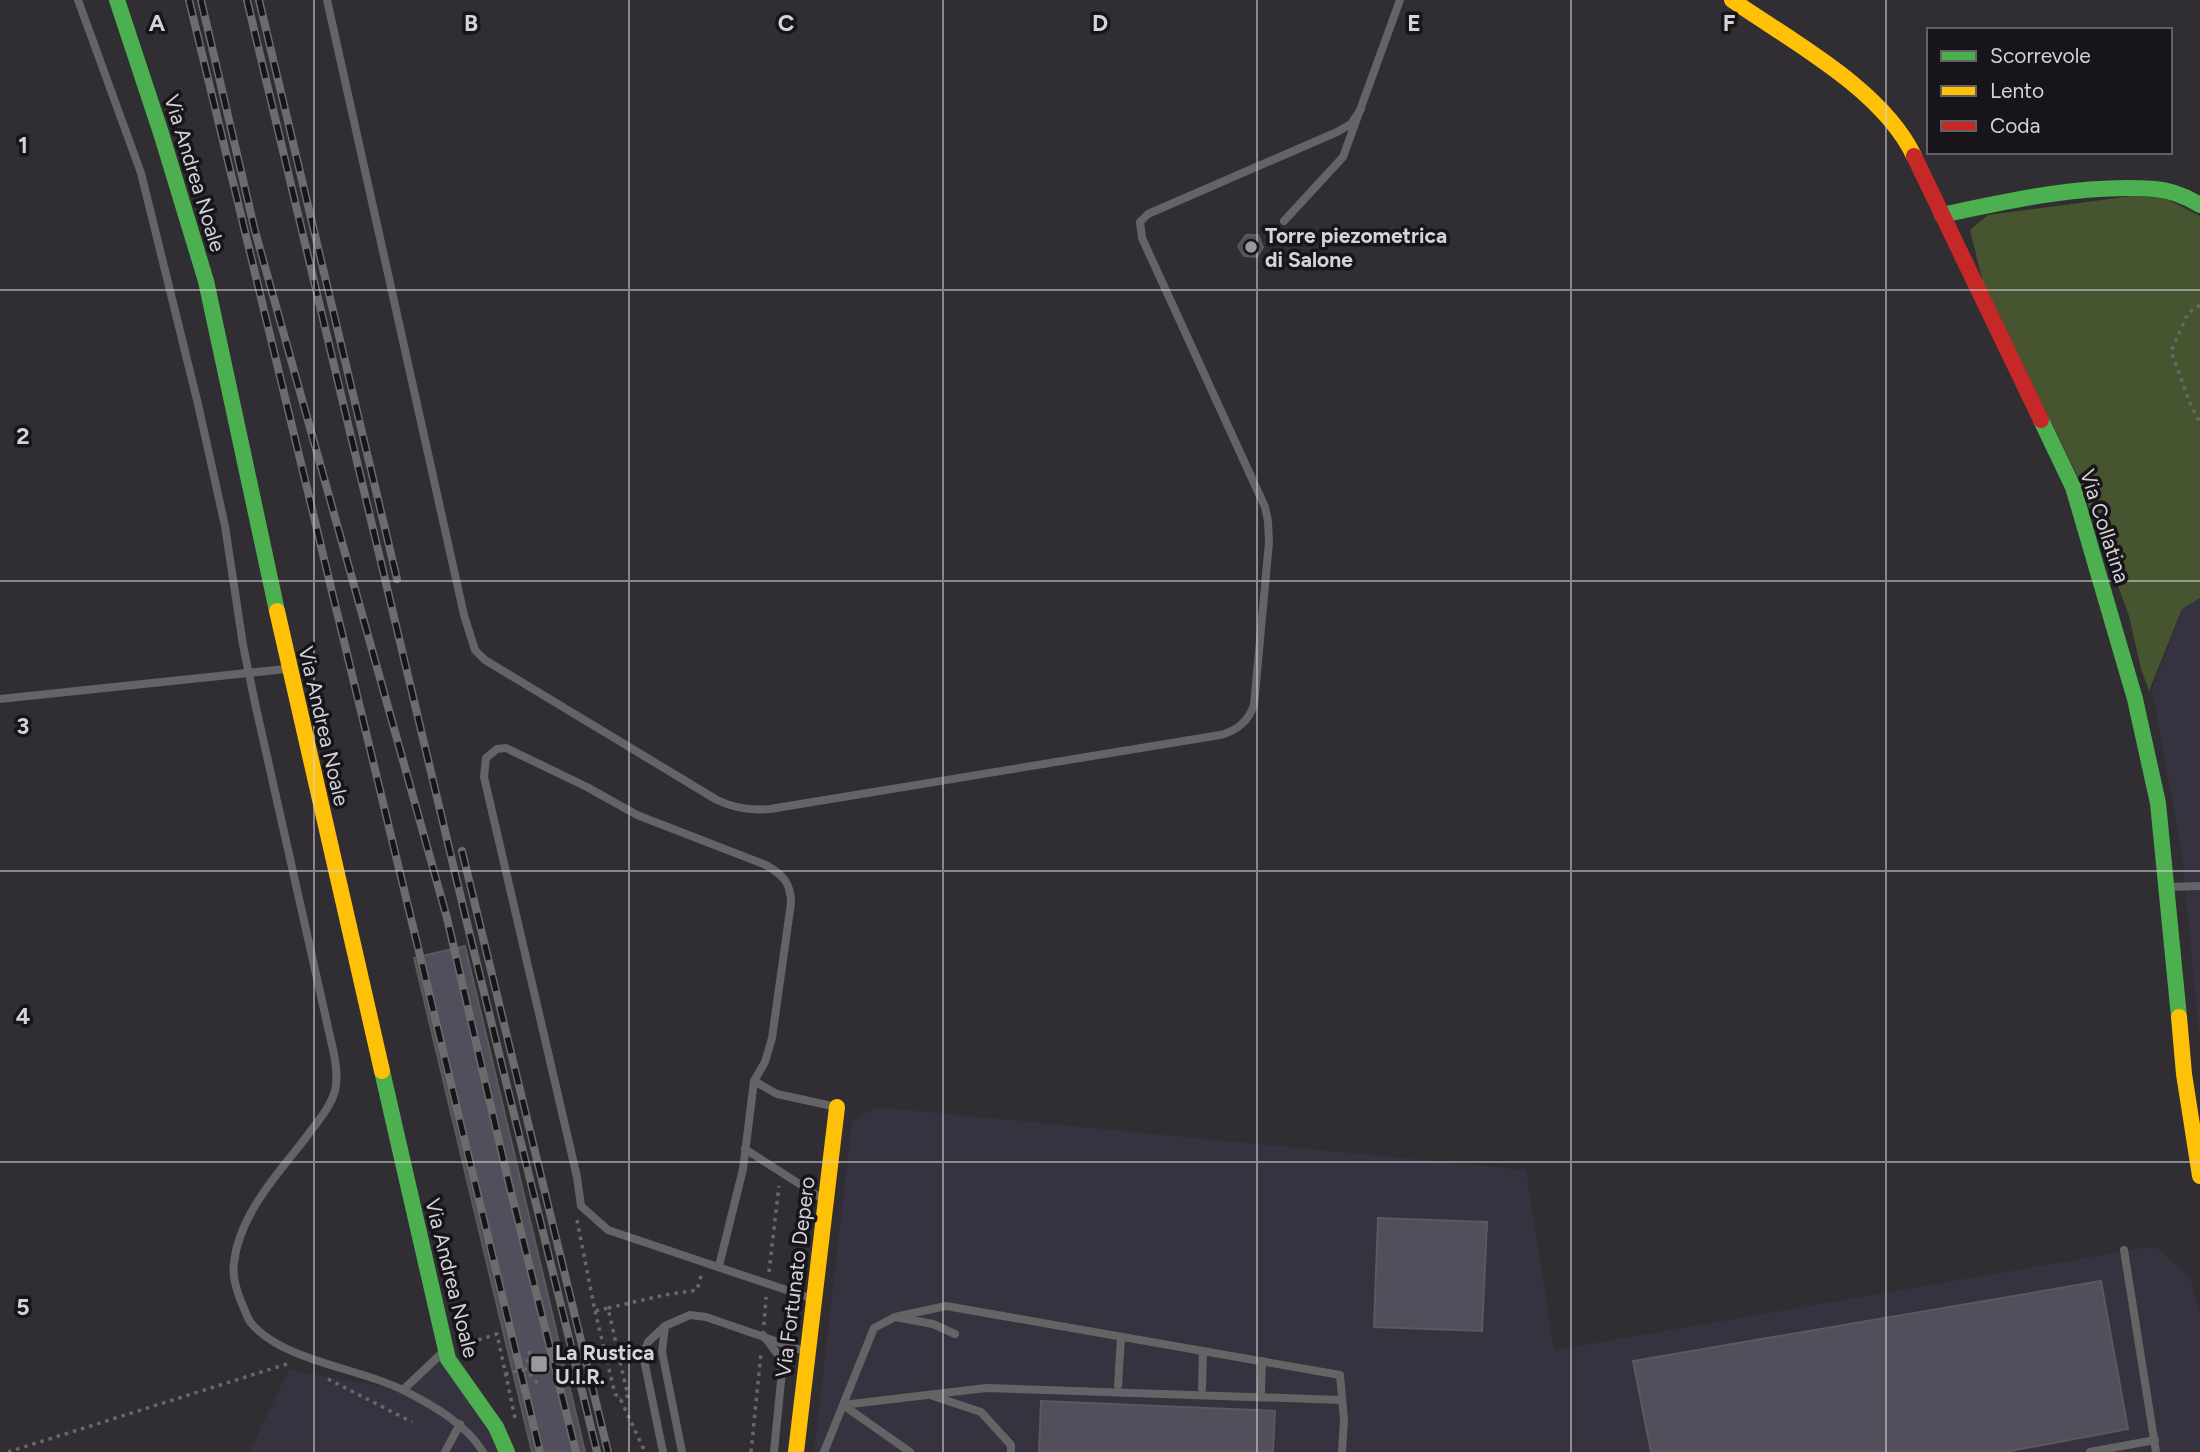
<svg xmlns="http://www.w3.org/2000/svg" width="2200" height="1452" font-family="Figtree,sans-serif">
<rect width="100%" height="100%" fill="#302e32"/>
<!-- built -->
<g fill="#37323f">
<path d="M2200,598V1043L2182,855L2152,690L2182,609Z"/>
<path d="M876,1107L1526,1170L1554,1350L2155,1246L2190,1278L2200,1315V1452H814L852,1122Z"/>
<path d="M445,1349L507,1452H249L289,1370L403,1390Z"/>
</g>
<!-- green -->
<path fill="#46542f" d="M2132,196L2165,198L2200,216V598L2182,609L2149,691L2141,669L2129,616L2078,477L1983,283L1970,230L1988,215Z"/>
<!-- building -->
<g fill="#534e5b" stroke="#5a595c" stroke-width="2">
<path d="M1246,235H1258L1263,247L1257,257L1244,256L1238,246Z"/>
<path d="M465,946L585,1452H532L414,958Z"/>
<path d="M1378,1218L1487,1222L1482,1331L1374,1327Z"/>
<path d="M2101,1281L2128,1429L2005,1452H1651L1633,1361Z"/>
<path d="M1041,1401L1275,1411L1273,1452H1039Z"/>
</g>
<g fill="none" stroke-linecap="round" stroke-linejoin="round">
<!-- path -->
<g stroke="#686869" stroke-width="3.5" stroke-dasharray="3.5 5" stroke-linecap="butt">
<path d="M2200,305L2188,313L2171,351L2190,403L2200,423"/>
<path d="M577,1220L595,1311L608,1308L628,1396L620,1398"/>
<path d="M769,1272L779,1186"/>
<path d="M608,1308L665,1295L697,1290L702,1272"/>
<path d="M595,1311L615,1394L620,1398L645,1452"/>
<path d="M764,1325L766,1297"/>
<path d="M462,1345L497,1334L515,1418"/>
<path d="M530,1351L525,1369L541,1387"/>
<path d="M328,1379L412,1422"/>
<path d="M8,1452L290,1363"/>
<path d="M751,1452L761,1353"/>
</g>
<!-- lane -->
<g stroke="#646365" stroke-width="8">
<path d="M78,0L141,173L198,404L225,526L243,645L255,703L334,1054C336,1066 338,1079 335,1091C330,1108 317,1122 307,1136C279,1173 239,1214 234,1263C232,1276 237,1292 242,1304C245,1310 247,1318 251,1323C284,1362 361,1368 405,1391C434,1406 466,1424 483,1452"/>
<path d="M327,0L464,615L475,650L485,660L717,800C734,808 751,811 770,809L1220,735C1237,731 1248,722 1254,705L1269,542L1268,521L1265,507L1142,238L1140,222L1148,214L1337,132L1351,124L1361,109"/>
<path d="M1284,221L1343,157L1400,0"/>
<path d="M0,699L286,669"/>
<path d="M2168,887L2200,886"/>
<path d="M754,1081L777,1094L837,1107"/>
<path d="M745,1149L823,1199"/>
<path d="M2124,1250L2156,1452"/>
<path d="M719,1266L743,1169L754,1081L765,1062L772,1038L791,903C791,883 783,875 766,865L637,815L587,787L506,748L497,749L486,758L484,777L577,1177L581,1206L608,1230L813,1299"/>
<path d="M895,1317L946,1306L1340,1375L1344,1420L1342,1452"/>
<path d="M763,1335L779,1356L782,1371L774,1452"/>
<path d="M1118,1385L1121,1337"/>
<path d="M1202,1389L1203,1351"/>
<path d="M403,1390L443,1352"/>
<path d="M1261,1391L1262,1361"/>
<path d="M933,1396L981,1412L1011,1445V1452"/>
<path d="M445,1452L460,1424"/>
<path d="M663,1452L643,1355L648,1342L665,1326"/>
<path d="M682,1452L662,1352L665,1326L690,1315L706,1317L807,1352"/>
<path d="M824,1452L874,1328L895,1317L933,1324L955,1334"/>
<path d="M910,1452L843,1405L986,1388L1342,1400"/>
<path d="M2090,1452L2155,1440"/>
</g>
<!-- fast -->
<g stroke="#4caf50" stroke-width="16">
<path d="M117,0L161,133L206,281L277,611"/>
<path d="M1942,215C2011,200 2083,184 2155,189C2170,190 2187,197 2200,205"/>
<path d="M2041,420L2073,487L2135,699L2158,803L2179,1017"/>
<path d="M382,1071L448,1359L496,1427L507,1452"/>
</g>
<!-- slow -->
<g stroke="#ffc107" stroke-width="16">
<path d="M1732,0C1791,41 1882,89 1914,156"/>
<path d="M277,611L382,1071"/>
<path d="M2179,1017L2184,1074L2200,1176"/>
<path d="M796,1452L837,1107"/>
</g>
<!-- jam -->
<path stroke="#c62828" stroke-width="16" d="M1914,156L2041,420"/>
<!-- rail casing -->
<g stroke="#6c6b6d" stroke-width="8">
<g id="rail">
<path d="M189,0L540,1452"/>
<path d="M201,0L255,231L447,918L509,1184L576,1452"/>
<path d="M247,0L466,919L597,1452"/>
<path d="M259,0L397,579"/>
<path d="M462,851L608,1452"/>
</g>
</g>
<!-- rail -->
<use href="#rail" stroke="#171519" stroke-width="5" stroke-dasharray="16" stroke-linecap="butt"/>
<!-- path-bridge -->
<path stroke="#686869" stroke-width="3.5" stroke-dasharray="3.5 5" stroke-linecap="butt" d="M505,1374L606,1351"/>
</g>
<!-- grid -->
<path fill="none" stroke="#d5d3d8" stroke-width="2" stroke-opacity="0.55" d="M314,0V1452M629,0V1452M943,0V1452M1257,0V1452M1571,0V1452M1886,0V1452M0,290H2200M0,581H2200M0,871H2200M0,1162H2200"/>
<!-- markers -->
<g fill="#9b999e" stroke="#171519" stroke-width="2.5">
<circle cx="1251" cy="247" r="7"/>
<rect x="530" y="1355" width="18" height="18" rx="3.5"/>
</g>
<g text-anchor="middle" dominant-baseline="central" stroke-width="7" stroke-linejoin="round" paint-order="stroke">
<!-- street labels -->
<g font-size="21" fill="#d5d3d8" stroke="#171519">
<text transform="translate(195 173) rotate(73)">Via Andrea Noale</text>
<text transform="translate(2105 526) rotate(72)">Via Collatina</text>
<text transform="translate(324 726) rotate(77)">Via Andrea Noale</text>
<text transform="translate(795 1277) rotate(-83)">Via Fortunato Depero</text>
<text transform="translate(452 1278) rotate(76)">Via Andrea Noale</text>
</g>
<!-- poi labels -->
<g font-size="21" font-weight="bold" fill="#d5d3d8" stroke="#171519" text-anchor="start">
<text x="1265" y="235">Torre piezometrica<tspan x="1265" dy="24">di Salone</tspan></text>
<text x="555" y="1352">La Rustica<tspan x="555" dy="24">U.I.R.</tspan></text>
</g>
</g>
<g font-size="23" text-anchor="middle" font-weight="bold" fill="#d5d3d8" stroke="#171519" stroke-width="7" stroke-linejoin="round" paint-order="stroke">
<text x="157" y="31">A</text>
<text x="471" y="31">B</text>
<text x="786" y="31">C</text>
<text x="1100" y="31">D</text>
<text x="1414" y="31">E</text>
<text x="1729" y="31">F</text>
<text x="23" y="153">1</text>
<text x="23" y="444">2</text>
<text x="23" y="734">3</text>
<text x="23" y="1024">4</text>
<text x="23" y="1315">5</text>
</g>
<!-- legend -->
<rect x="1927" y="28" width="245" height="126" fill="#171519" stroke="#636165" stroke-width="2"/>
<rect x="1941" y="51" width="35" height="10" fill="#4caf50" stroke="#636165" stroke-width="2"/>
<text x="1990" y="63" font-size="21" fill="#d5d3d8">Scorrevole</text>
<rect x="1941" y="86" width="35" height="10" fill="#ffc107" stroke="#636165" stroke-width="2"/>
<text x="1990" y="98" font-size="21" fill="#d5d3d8">Lento</text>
<rect x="1941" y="121" width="35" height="10" fill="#c62828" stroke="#636165" stroke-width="2"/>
<text x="1990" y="133" font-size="21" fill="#d5d3d8">Coda</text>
</svg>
